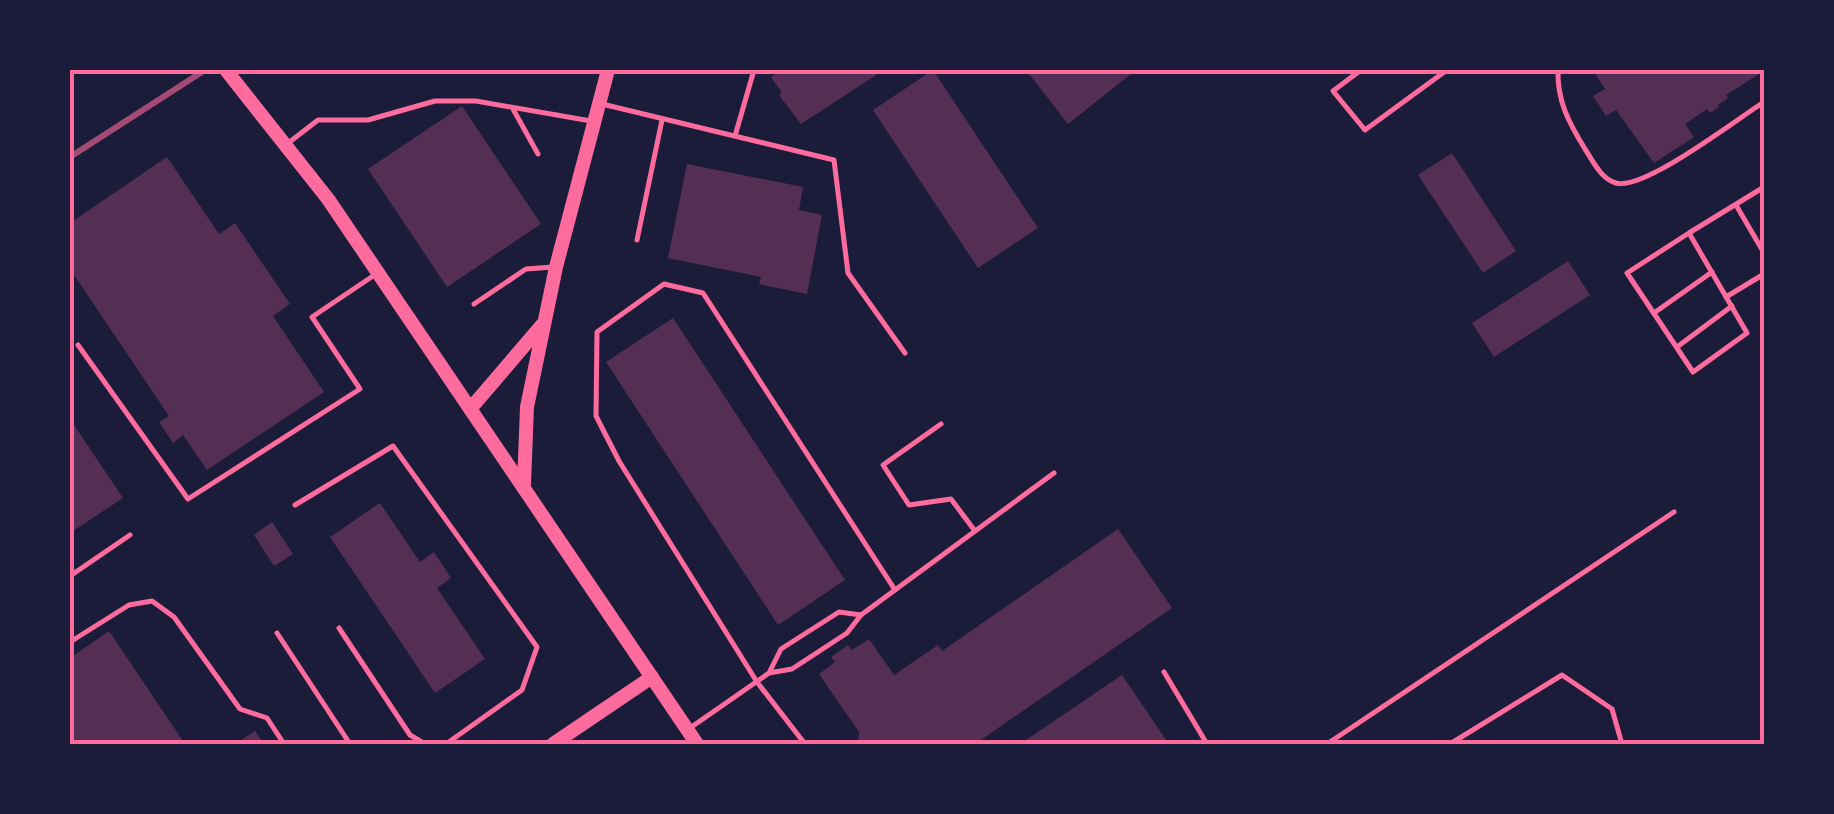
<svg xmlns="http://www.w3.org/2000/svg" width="1834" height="814" font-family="Commissioner,sans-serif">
<rect width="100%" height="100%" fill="#1b1b3a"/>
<!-- building -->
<g fill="#542f53">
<path d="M781,70H884L801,124L779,95L782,93L771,77Z"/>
<path d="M933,70L1038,228L978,268L873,110Z"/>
<path d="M1026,70H1136L1068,124Z"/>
<path d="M1593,70H1764V71L1726,95L1728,98L1718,105L1719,107L1710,113L1707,109L1685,124L1694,137L1654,163L1616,110L1606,116L1593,96L1605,89Z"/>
<path d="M462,106L541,224L447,287L368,169Z"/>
<path d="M1452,153L1516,251L1483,273L1418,175Z"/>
<path d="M167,157L219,234L235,223L290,304L273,316L324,392L207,470L183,435L173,443L159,422L169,416L70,269V223Z"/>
<path d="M687,164L803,187L799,210L822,215L807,294L759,284L761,277L668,258Z"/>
<path d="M1568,261L1590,295L1494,357L1472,323Z"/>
<path d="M673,318L845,580L778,625L606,362Z"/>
<path d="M70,419L123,498L70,533Z"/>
<path d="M380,503L420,562L434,552L451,578L437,588L485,659L435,693L330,537Z"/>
<path d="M272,522L293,554L274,566L254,535Z"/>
<path d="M1118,529L1172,608L975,744H858L859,732L819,674L835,662L831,657L848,645L852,650L869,639L894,675L938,645L942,651Z"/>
<path d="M109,631L185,744H70V658Z"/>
<path d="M1122,675L1169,744H1020Z"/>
<path d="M255,731L264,744H235Z"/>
</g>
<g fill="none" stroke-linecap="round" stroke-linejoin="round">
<!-- service -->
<g stroke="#ff6b9d" stroke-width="5">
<path d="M1361,70L1333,91L1365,130L1447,70"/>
<path d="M1558,70C1557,101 1569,123 1585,149C1593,161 1601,179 1616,183C1644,191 1737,119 1764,102"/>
<path d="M602,104L834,160L848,273L905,353"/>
<path d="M513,109L538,154"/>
<path d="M735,136L754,70"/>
<path d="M287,144L318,120H368L435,101H476L591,121"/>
<path d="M1736,205L1764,253"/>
<path d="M1689,233L1627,273L1693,372L1747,333L1689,233L1764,187"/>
<path d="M637,240L662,120"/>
<path d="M1726,297L1764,274"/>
<path d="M474,304L526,269L553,267"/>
<path d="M1654,313L1712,272"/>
<path d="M78,345L188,499L360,389L312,317L376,274"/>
<path d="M1677,347L1732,306"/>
<path d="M941,424L883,465L909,505L951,499L975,531"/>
<path d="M295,505L393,446L537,647L522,690L446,744"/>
<path d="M70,576L130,535"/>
<path d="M861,615L1054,473"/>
<path d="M339,628L410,735L425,744"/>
<path d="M277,633L350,744"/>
<path d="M70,642L129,605L152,601L174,617L240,709L267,718L284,744"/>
<path d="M1164,672L1207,744"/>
<path d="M690,728L769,673L792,669L847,633L861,615L839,612L781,649L769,673"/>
<path d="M805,744L757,682L619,461L596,416L597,332L664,284L703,293L895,590"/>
<path d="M1327,744L1674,512"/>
<path d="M1450,744L1562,675L1612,709L1622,744"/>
</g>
<!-- tertiary -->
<g stroke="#ff6b9d" stroke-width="14">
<path d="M226,70L328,199L697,744"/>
<path d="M471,408L542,325"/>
<path d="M524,484L527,407L556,267L608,70"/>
<path d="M553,744L652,677"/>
</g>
<!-- rail -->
<path stroke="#a44b75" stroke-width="6" d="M70,157L205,70"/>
</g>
<!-- border -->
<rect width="1834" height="814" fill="none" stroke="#1b1b3a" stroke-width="145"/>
<rect x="72" y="72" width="1690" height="670" fill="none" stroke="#ff6b9d" stroke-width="4"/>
</svg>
